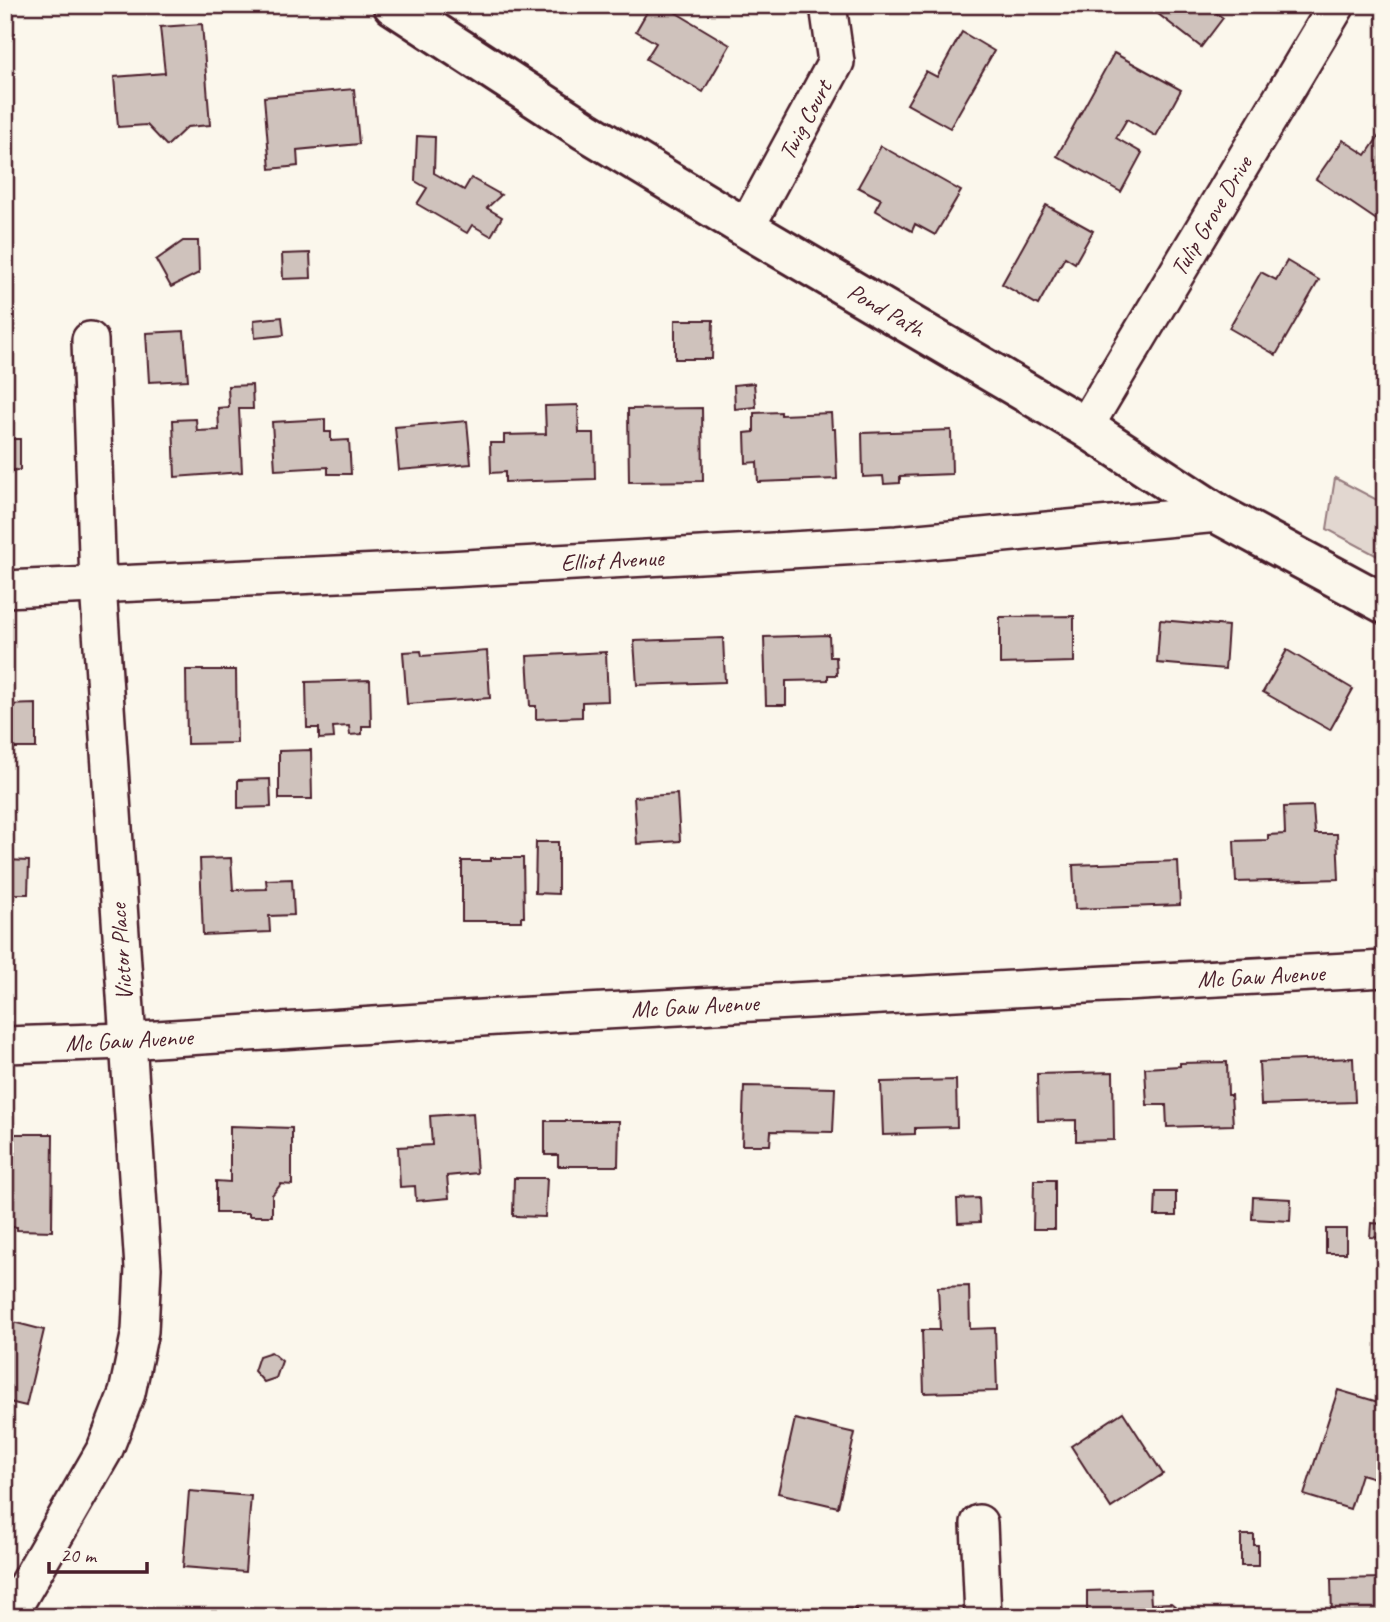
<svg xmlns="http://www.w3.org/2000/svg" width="1390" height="1622" font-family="Caveat,sans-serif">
<rect width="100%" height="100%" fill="#fbf7ec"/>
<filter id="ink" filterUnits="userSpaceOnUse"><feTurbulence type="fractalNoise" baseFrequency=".0143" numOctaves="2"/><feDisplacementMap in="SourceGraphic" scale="14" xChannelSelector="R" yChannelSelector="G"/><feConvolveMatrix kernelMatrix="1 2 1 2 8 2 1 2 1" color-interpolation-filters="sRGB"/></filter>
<g filter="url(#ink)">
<!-- green -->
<path fill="#e2d7d0" stroke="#967b7e" stroke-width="2" d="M1335,478L1385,504V560L1327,529Z"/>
<!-- building -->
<g fill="#cfc2bc" stroke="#4a1f2b" stroke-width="2">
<path d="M651,5H663L730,45L703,92L646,59L656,43L636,31Z"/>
<path d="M1157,5H1214L1211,9L1223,18L1201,47L1153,10Z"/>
<path d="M202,24L210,125L187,127L167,146L147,125L118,127L114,77L165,73L160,27Z"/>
<path d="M962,32L994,51L950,128L907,104L926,71L937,77Z"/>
<path d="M1114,53L1181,90L1156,136L1127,119L1116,138L1142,153L1121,192L1057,156Z"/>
<path d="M354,89L359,144L297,150L298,166L270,169L264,97Z"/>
<path d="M1385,127V218L1381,223L1316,179L1343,140L1366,155Z"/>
<path d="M417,136L435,137L434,173L464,190L471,178L501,195L487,208L502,217L491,236L472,225L467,233L417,204L427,188L415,181Z"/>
<path d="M881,146L961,191L935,235L915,224L912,231L875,210L881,199L858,187Z"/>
<path d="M1046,205L1093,231L1075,263L1065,257L1038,305L1002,284Z"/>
<path d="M183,241H198L199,273L171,287L156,260Z"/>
<path d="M310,253L311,278L283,279L282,254Z"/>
<path d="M1287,261L1319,280L1276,355L1229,328L1261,272L1276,280Z"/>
<path d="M282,317L284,335L255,338L254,320Z"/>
<path d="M675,320H713L712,359H675Z"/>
<path d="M184,331L188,380L149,382L146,333Z"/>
<path d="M754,383L756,407L735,409L734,385Z"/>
<path d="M252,385L253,409H239L242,472L175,477L173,420L196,419L197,431L219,430L218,408L229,407L228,386Z"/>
<path d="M578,405L579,433H594L595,479L505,482V472L491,473L490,443H504V435L546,434L545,406Z"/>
<path d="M702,408L703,481L629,482L628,409Z"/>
<path d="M781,412V415L831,413L832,429H835L837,479L758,482L757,462L746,463L745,433L754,432V413Z"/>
<path d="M325,419V432H331V441L349,440L351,474H328V467L275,470L272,422Z"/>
<path d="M467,421L471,464L399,470L395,427Z"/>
<path d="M951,430L952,474L900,476V483L884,484L883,476L863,477L862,433Z"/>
<path d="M5,439H20V470L5,471Z"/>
<path d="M1074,616V662L1000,664V617Z"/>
<path d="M1160,620L1228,626L1225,669L1157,663Z"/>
<path d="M829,635L830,657H836L837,675H828V680L786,681V705H766L764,637Z"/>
<path d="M723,638L725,682L637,685L634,641Z"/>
<path d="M1287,650L1353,689L1330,730L1263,692Z"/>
<path d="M421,651L422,656L487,651L490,698L407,704L403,652Z"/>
<path d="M606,652L608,701L582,702V717L536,719V706H530L527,656Z"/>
<path d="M186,670H236L237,743L187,744Z"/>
<path d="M370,680L371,726H362V734L350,735L349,726L333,727L334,738L319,739V728H307L306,682Z"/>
<path d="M36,704V748H5V705Z"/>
<path d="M311,750L312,799H279V751Z"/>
<path d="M270,779L271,807L238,808V780Z"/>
<path d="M677,794L680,841L637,844L634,797Z"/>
<path d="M1313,806L1315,834H1337L1339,879L1236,882L1234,841L1268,840V835L1285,834L1284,807Z"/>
<path d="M1382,818H1385V880H1380Z"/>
<path d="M536,842H558V894L535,893Z"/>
<path d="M231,858L233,890L267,889L266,880L292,879L294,915L269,916L270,932L203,935L200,859Z"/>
<path d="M491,858H523L524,917H521V921H462V861H491Z"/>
<path d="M5,860L29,861L28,894H12V952H5Z"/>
<path d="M1178,861L1180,905L1075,909L1073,865Z"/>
<path d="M1353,1058L1355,1102L1261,1105L1259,1062Z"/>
<path d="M1227,1062L1228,1095H1231L1233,1125L1167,1127L1166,1105H1147L1145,1068L1180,1066V1063Z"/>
<path d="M1113,1072L1114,1140L1076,1141V1120L1038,1121L1037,1074Z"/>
<path d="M956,1080L957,1127L915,1128V1134L883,1135L881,1082Z"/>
<path d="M744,1086L835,1088L833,1132L771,1131L770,1145H742Z"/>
<path d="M473,1113L477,1173L447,1176L449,1198L416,1201L415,1186L400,1187L398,1147L432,1145L430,1116Z"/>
<path d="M545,1121H619L618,1166H558V1155H545Z"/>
<path d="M230,1126L292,1128V1185L281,1184L272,1195V1216H249V1213H216V1181L230,1182Z"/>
<path d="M5,1134H53L52,1231L17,1230V1227H5Z"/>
<path d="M514,1178H547L545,1217L513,1216Z"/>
<path d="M1034,1180H1055V1229H1033Z"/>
<path d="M1156,1192H1176V1216H1155Z"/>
<path d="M1253,1197L1291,1199L1290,1221L1252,1219Z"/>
<path d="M979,1198L980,1222L958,1223L957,1199Z"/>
<path d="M1371,1223L1385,1224V1238L1370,1237Z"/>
<rect x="1326" y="1229" width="20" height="24"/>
<path d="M969,1286L970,1329L995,1328L997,1391L924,1393L922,1330H940L938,1287Z"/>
<path d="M5,1320L44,1330L26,1406L5,1401Z"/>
<path d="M271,1352L282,1361L276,1378L264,1382L254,1371L259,1356Z"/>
<path d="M1338,1390L1385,1404V1457L1378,1479L1361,1474L1350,1509L1304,1495Z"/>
<path d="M1123,1412L1163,1474L1111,1508L1071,1446Z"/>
<path d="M795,1419L855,1433L838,1507L778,1493Z"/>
<path d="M189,1491L251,1496L245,1572L183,1567Z"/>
<path d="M1241,1535H1254V1545H1258V1566H1241Z"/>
<path d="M1385,1578V1617H1332L1331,1579Z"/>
<path d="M1150,1589L1151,1604L1171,1603L1176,1607L1177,1617H1087V1591Z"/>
<rect x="795" y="1609" width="61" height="8"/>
</g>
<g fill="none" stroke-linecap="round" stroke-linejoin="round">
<!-- minor casing -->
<g stroke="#4a1f2b" stroke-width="40">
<g id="minor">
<path d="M746,228L836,62L828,5"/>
<path d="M1085,427L1337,5"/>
<path d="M5,589L448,569L897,544L1218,514"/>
<path d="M5,1045L126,1041L512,1016L1385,969"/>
<path d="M979,1523L983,1617"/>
<path d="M8,1617L105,1449L127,1393L140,1331L143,1268L98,585L90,340"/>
</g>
</g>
<!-- tertiary casing -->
<g stroke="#4a1f2b" stroke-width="44">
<path id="tertiary" d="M393,5L586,131L746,228L1085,427L1218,514L1385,604"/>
</g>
<!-- minor -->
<use href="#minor" stroke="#fbf7ec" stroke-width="35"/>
<!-- tertiary -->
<use href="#tertiary" stroke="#fbf7ec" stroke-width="38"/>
</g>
</g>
<g text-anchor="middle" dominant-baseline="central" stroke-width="5" stroke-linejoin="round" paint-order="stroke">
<!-- street labels -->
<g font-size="24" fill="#4a1f2b" stroke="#fbf7ec">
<text transform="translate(805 120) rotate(-62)">Twig Court</text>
<text transform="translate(1211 216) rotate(-59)">Tulip Grove Drive</text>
<text transform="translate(886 310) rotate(30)">Pond Path</text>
<text transform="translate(612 560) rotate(-3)">Elliot Avenue</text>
<text transform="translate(121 952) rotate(-94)">Victor Place</text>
<text transform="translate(1261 976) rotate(-3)">Mc Gaw Avenue</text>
<text transform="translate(695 1006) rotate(-3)">Mc Gaw Avenue</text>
<text transform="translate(129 1040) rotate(-3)">Mc Gaw Avenue</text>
</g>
</g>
<!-- margin -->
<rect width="1390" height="1622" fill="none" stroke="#fbf7ec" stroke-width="28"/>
<rect x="14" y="14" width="1362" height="1594" fill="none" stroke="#4a1f2b" stroke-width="2.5" filter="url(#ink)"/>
<!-- scale -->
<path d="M49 1562v10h98v-10" fill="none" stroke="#4a1f2b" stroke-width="3.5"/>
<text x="60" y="1562" font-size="21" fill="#4a1f2b" stroke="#fbf7ec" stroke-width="5" paint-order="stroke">20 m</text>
</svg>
